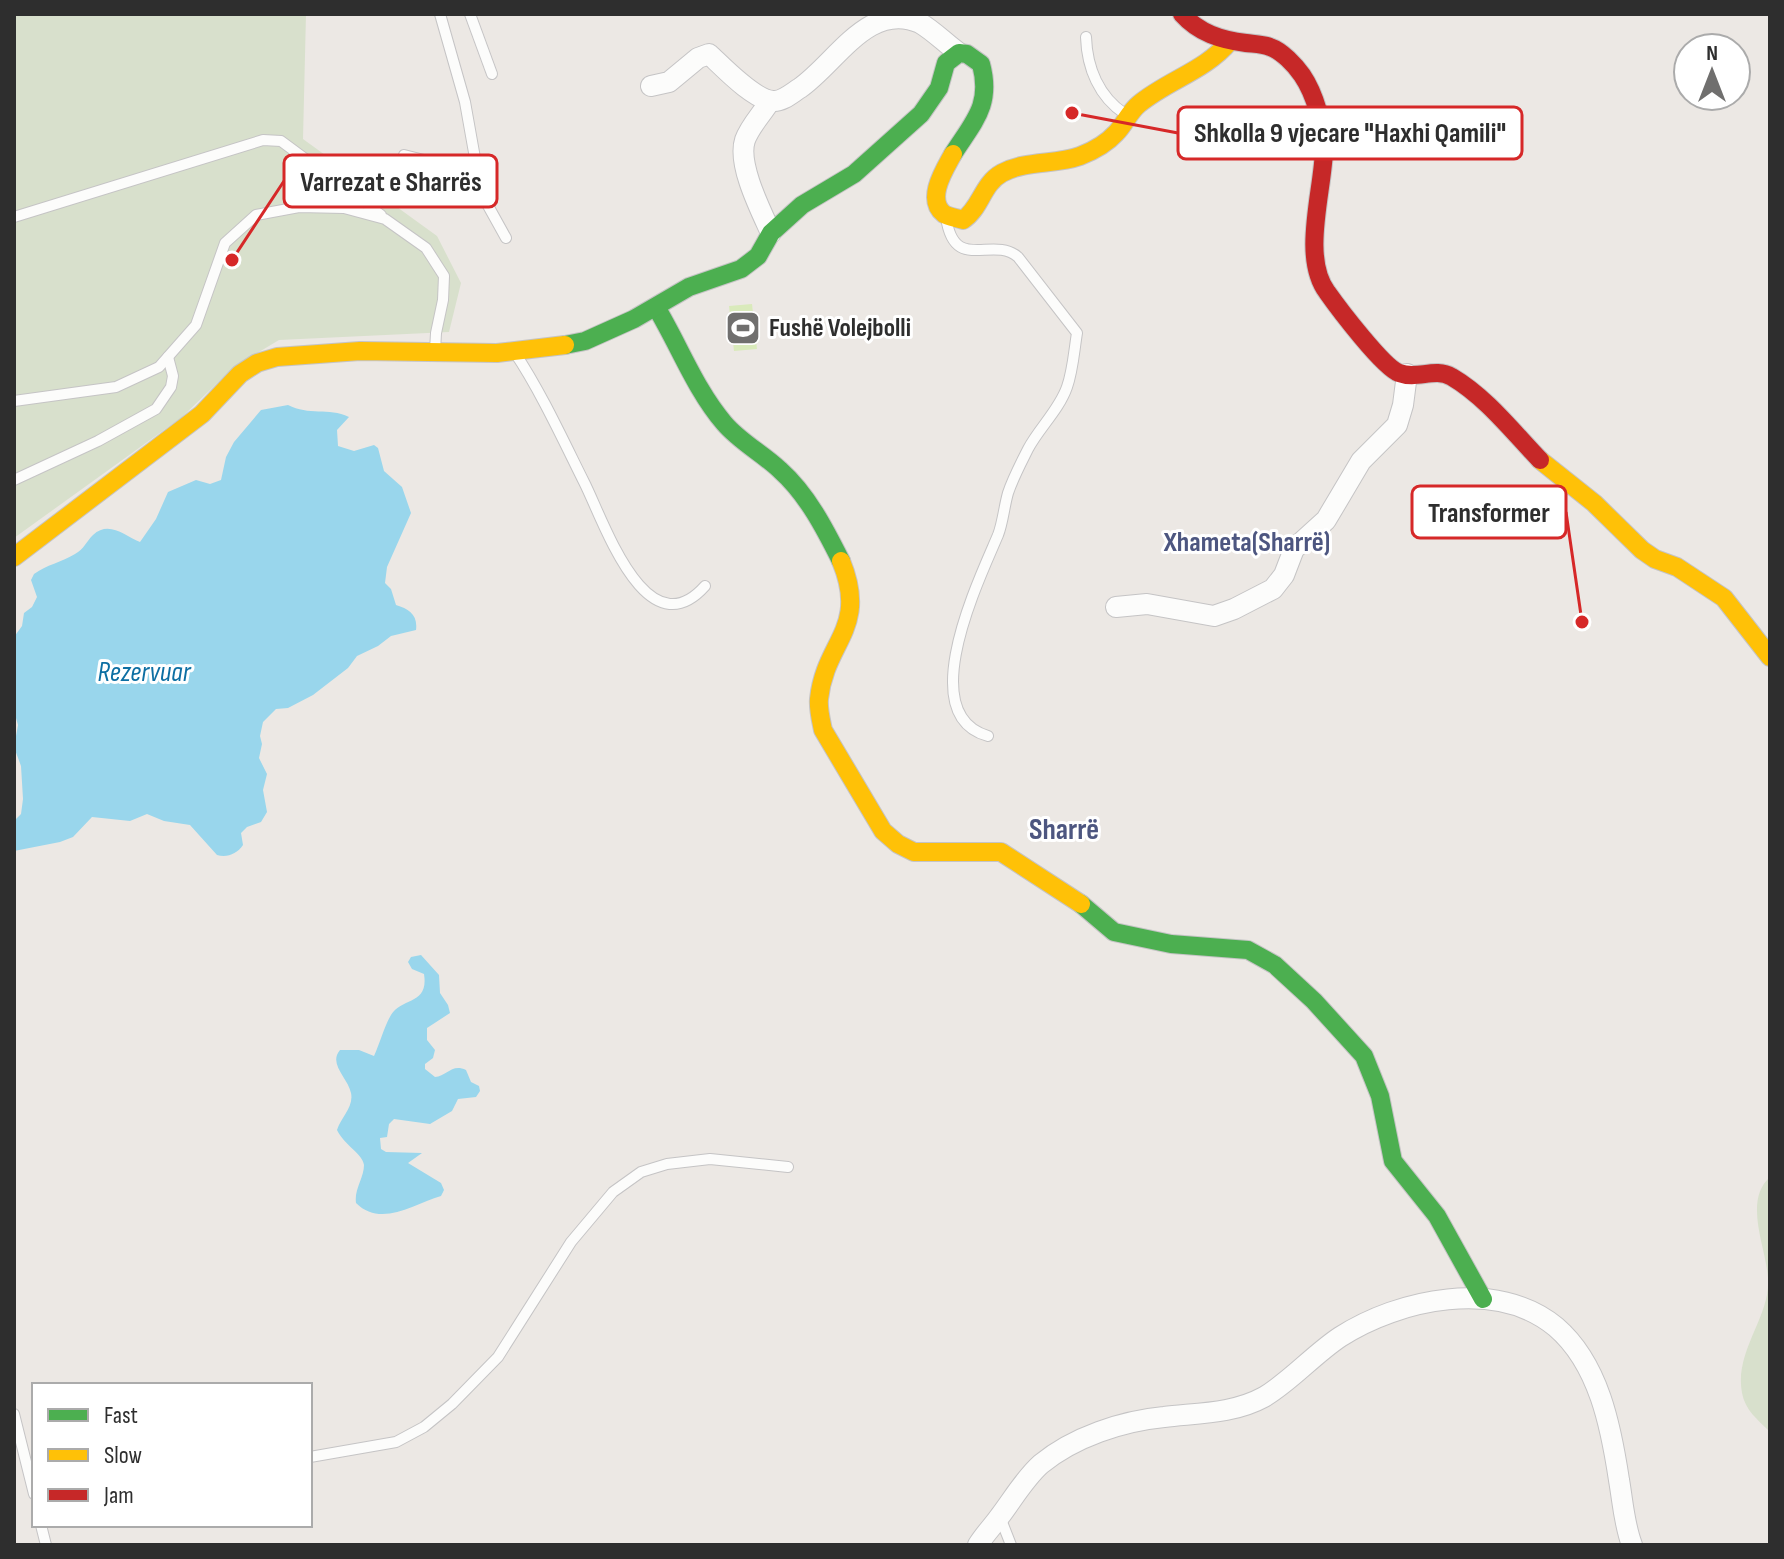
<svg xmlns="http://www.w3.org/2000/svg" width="1784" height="1559" font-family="'Sofia Sans Condensed',sans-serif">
<rect width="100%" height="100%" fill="#ece8e4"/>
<!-- cemetery -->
<g fill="#d8e0cc">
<path d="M14,14H306L303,139L437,236L461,283L449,332L279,340L234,367L182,417L14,538Z"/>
<path d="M1770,1177V1432C1758,1420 1745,1410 1742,1393C1734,1351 1771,1316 1768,1278C1766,1247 1743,1201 1770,1177Z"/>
</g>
<!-- pitch -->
<path fill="#d9eabb" d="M752,304L757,349L734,351L729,306Z"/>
<!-- water -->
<g fill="#99d6ec">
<path d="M288,405C309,416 328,407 349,417L337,430L338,446L354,451L374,445L378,448L384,471L402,487L411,513L387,567L385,583L391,589L396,605C409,609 418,615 416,630L391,636L378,646L357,656L348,668L313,695L288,708L276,709L263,722L260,736L262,744L259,758L267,774L263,790L267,812L261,822L247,827L241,833L243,845C237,854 227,858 217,855L190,825L164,821L147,814L130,821L92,817L73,837L60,842L14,851V821L21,814L23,799L21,766L14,747L18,725L14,711V637L22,626L24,613L32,607L37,597L31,580L34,574C46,565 62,562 75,554C84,549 86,542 93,535C109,520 125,536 140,542L156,519L168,492L196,480L210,484L221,480L226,457L234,442L261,410Z"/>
<path d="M421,955L439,975L440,993L448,1005L450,1013L427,1028V1040L435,1050L433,1058L425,1064V1069L435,1077C447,1076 452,1063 466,1070L471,1082L479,1086L480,1091L476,1097L458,1099L452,1111L430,1124L394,1119L389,1124L387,1137L380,1138L381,1149L386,1152L422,1153L408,1163L441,1183L444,1190L441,1196C414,1204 381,1228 356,1203C354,1189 364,1178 364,1165C363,1154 344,1145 337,1130C341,1117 354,1107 351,1093C348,1078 328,1064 340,1050H359L374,1056C380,1043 384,1027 391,1015C402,997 429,1005 424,974L412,969L408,962L411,957Z"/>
</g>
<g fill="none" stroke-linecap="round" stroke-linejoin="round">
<!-- lane casing -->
<g stroke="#c5c4c5" stroke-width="12">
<g id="lane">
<path d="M440,14L465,102L480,186L486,202L506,238"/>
<path d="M470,14L492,74"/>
<path d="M1086,37C1087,68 1099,97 1125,114"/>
<path d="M404,155L479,174"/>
<path d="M14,217L263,140L281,141L381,215"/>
<path d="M946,217C954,274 992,235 1018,257L1077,333C1074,351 1073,370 1067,387C1059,410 1039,428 1028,449C1021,463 1013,478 1008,493C1004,507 1003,522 998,535C979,580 913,715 988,736"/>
<path d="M515,353C540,390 564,442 584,482C603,519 646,652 705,586"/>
<path d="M14,401L116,387L159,367L196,325L225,243L256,215L299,207L344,208L385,219L426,248L444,276L443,300L436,333L435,351"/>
<path d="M14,480L98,441L156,409L171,387L173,376L168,357"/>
<path d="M14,1414L34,1494"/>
<path d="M310,1457L396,1442L424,1427L452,1404L498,1357L571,1242L613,1192L641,1172L667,1164L710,1159L788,1167"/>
<path d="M1000,1517L1011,1545"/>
<path d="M41,1525L46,1545"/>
</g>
</g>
<!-- street casing -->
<g stroke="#c5c4c5" stroke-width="22">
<g id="street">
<path d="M651,86L669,82L698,58L709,54C723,67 754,100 773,101C782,102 792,93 800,88C836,63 869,0 920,23C934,31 946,44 959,53"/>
<path d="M770,101C762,114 750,126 745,140C737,164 761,211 771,233"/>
<path d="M1116,607L1147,604L1214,616L1234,609L1273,589L1284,575L1294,549L1326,520L1361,461L1397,425L1403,405L1407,374"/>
<path d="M978,1545C984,1535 993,1526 1000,1516C1013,1499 1025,1478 1041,1464C1074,1437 1122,1421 1164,1417C1197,1413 1233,1414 1264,1397C1291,1381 1313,1355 1340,1337C1399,1299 1497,1278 1556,1327C1599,1364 1611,1427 1619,1480C1623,1503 1624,1524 1632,1545"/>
</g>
</g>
<!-- fast casing -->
<g stroke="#c5c4c5" stroke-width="20">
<g id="fast">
<path d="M656,307C679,345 695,389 724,423C740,442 762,453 780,470C807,494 825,529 841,561"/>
<path d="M565,345L585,341L634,319L689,287L741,269L758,256L771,233L802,205L854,174L921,114L939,88L946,63L959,53L967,54L981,64C992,105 974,121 953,154"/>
<path d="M1081,904L1114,932L1171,944L1248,950L1275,965L1314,1001L1364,1056L1380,1096L1393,1161L1437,1216L1483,1299"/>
</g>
</g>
<!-- slow casing -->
<g stroke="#c5c4c5" stroke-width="20">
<g id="slow">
<path d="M953,154C945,169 925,199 944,214C949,217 958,218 963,220C981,208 982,184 1002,173C1026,160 1055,165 1080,156C1093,151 1107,143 1116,133C1125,124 1129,112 1139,104C1168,80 1205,71 1230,41"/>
<path d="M1540,460L1594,503L1642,550L1655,559L1677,567L1724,598L1770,657"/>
<path d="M14,557L202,414L240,374L257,363L277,357L360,351L497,353L565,345"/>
<path d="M841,561C869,629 825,641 819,699C818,709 821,720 823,730L883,831L898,844L914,852H1001L1081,904"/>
</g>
</g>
<!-- jam casing -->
<g stroke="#c5c4c5" stroke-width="20">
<path id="jam" d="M1182,14C1199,33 1221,40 1246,43C1254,44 1263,44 1270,47C1282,51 1295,65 1302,75C1315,94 1324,126 1324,150C1323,191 1301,257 1327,292C1339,309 1383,367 1399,373C1418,380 1434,367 1452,377C1486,397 1513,432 1540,460"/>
</g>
<!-- lane -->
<use href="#lane" stroke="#fcfcfb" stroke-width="10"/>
<!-- street -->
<use href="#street" stroke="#fcfcfb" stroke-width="20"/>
<!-- fast -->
<use href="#fast" stroke="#4caf50" stroke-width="18"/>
<!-- slow -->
<use href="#slow" stroke="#ffc107" stroke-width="18"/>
<!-- jam -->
<use href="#jam" stroke="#c62828" stroke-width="18"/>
</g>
<!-- icons -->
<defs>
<g id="stadium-square" transform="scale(1.8)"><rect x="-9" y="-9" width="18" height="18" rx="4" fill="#706f6e" stroke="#fff"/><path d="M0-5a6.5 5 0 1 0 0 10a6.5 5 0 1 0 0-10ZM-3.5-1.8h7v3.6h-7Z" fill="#fff"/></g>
</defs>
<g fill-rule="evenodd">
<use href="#stadium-square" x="743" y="328"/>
</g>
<g text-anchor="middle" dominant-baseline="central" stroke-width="6" stroke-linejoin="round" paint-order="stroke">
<!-- poi labels -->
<g font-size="26" font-weight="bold" fill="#2e2e2e" stroke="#fff" text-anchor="start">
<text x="769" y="328">Fushë Volejbolli</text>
</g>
<!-- neighbourhood labels -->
<g font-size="28" font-weight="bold" fill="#4d5680" stroke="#fff">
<text x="1247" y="542">Xhameta(Sharrë)</text>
</g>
<!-- water labels -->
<g font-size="28" font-style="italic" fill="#0d6fa3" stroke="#fff">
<text x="144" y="672">Rezervuar</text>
</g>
<!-- quarter labels -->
<g font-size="30" font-weight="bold" fill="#4d5680" stroke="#fff">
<text x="1064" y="830">Sharrë</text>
</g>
</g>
<!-- callouts -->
<path fill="none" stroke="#d62828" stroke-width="3" d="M1072 113L1178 133M232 260L284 181M1582 622L1566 512"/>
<g fill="#d62828" stroke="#fff" stroke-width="3">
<circle cx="1072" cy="113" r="8"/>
<circle cx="232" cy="260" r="8"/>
<circle cx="1582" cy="622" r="8"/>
</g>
<g fill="#fff" stroke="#d62828" stroke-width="3">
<rect x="1178" y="107" width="344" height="52" rx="8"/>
<rect x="284" y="155" width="213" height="52" rx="8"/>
<rect x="1412" y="486" width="154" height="52" rx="8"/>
</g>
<g font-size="28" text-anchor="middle" font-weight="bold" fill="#2e2e2e">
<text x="1350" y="142">Shkolla 9 vjecare "Haxhi Qamili"</text>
<text x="391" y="191">Varrezat e Sharrës</text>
<text x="1489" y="522">Transformer</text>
</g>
<!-- border -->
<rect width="1784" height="1559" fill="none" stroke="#2e2e2e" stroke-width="32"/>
<!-- legend -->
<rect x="32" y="1383" width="280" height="144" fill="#ffffff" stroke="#ababab" stroke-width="2"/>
<rect x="48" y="1409" width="40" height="12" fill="#4caf50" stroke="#ababab" stroke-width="2"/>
<text x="104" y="1423" font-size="24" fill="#2e2e2e">Fast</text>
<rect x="48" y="1449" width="40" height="12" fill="#ffc107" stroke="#ababab" stroke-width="2"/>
<text x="104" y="1463" font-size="24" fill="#2e2e2e">Slow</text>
<rect x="48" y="1489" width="40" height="12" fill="#c62828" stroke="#ababab" stroke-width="2"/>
<text x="104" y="1503" font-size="24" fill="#2e2e2e">Jam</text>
<!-- north arrow -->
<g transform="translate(1712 72)"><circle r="38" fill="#ffffff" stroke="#ababab" stroke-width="2"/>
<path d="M0-6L14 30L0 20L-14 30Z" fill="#706f6e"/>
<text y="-12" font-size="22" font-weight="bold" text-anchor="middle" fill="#2e2e2e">N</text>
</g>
</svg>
